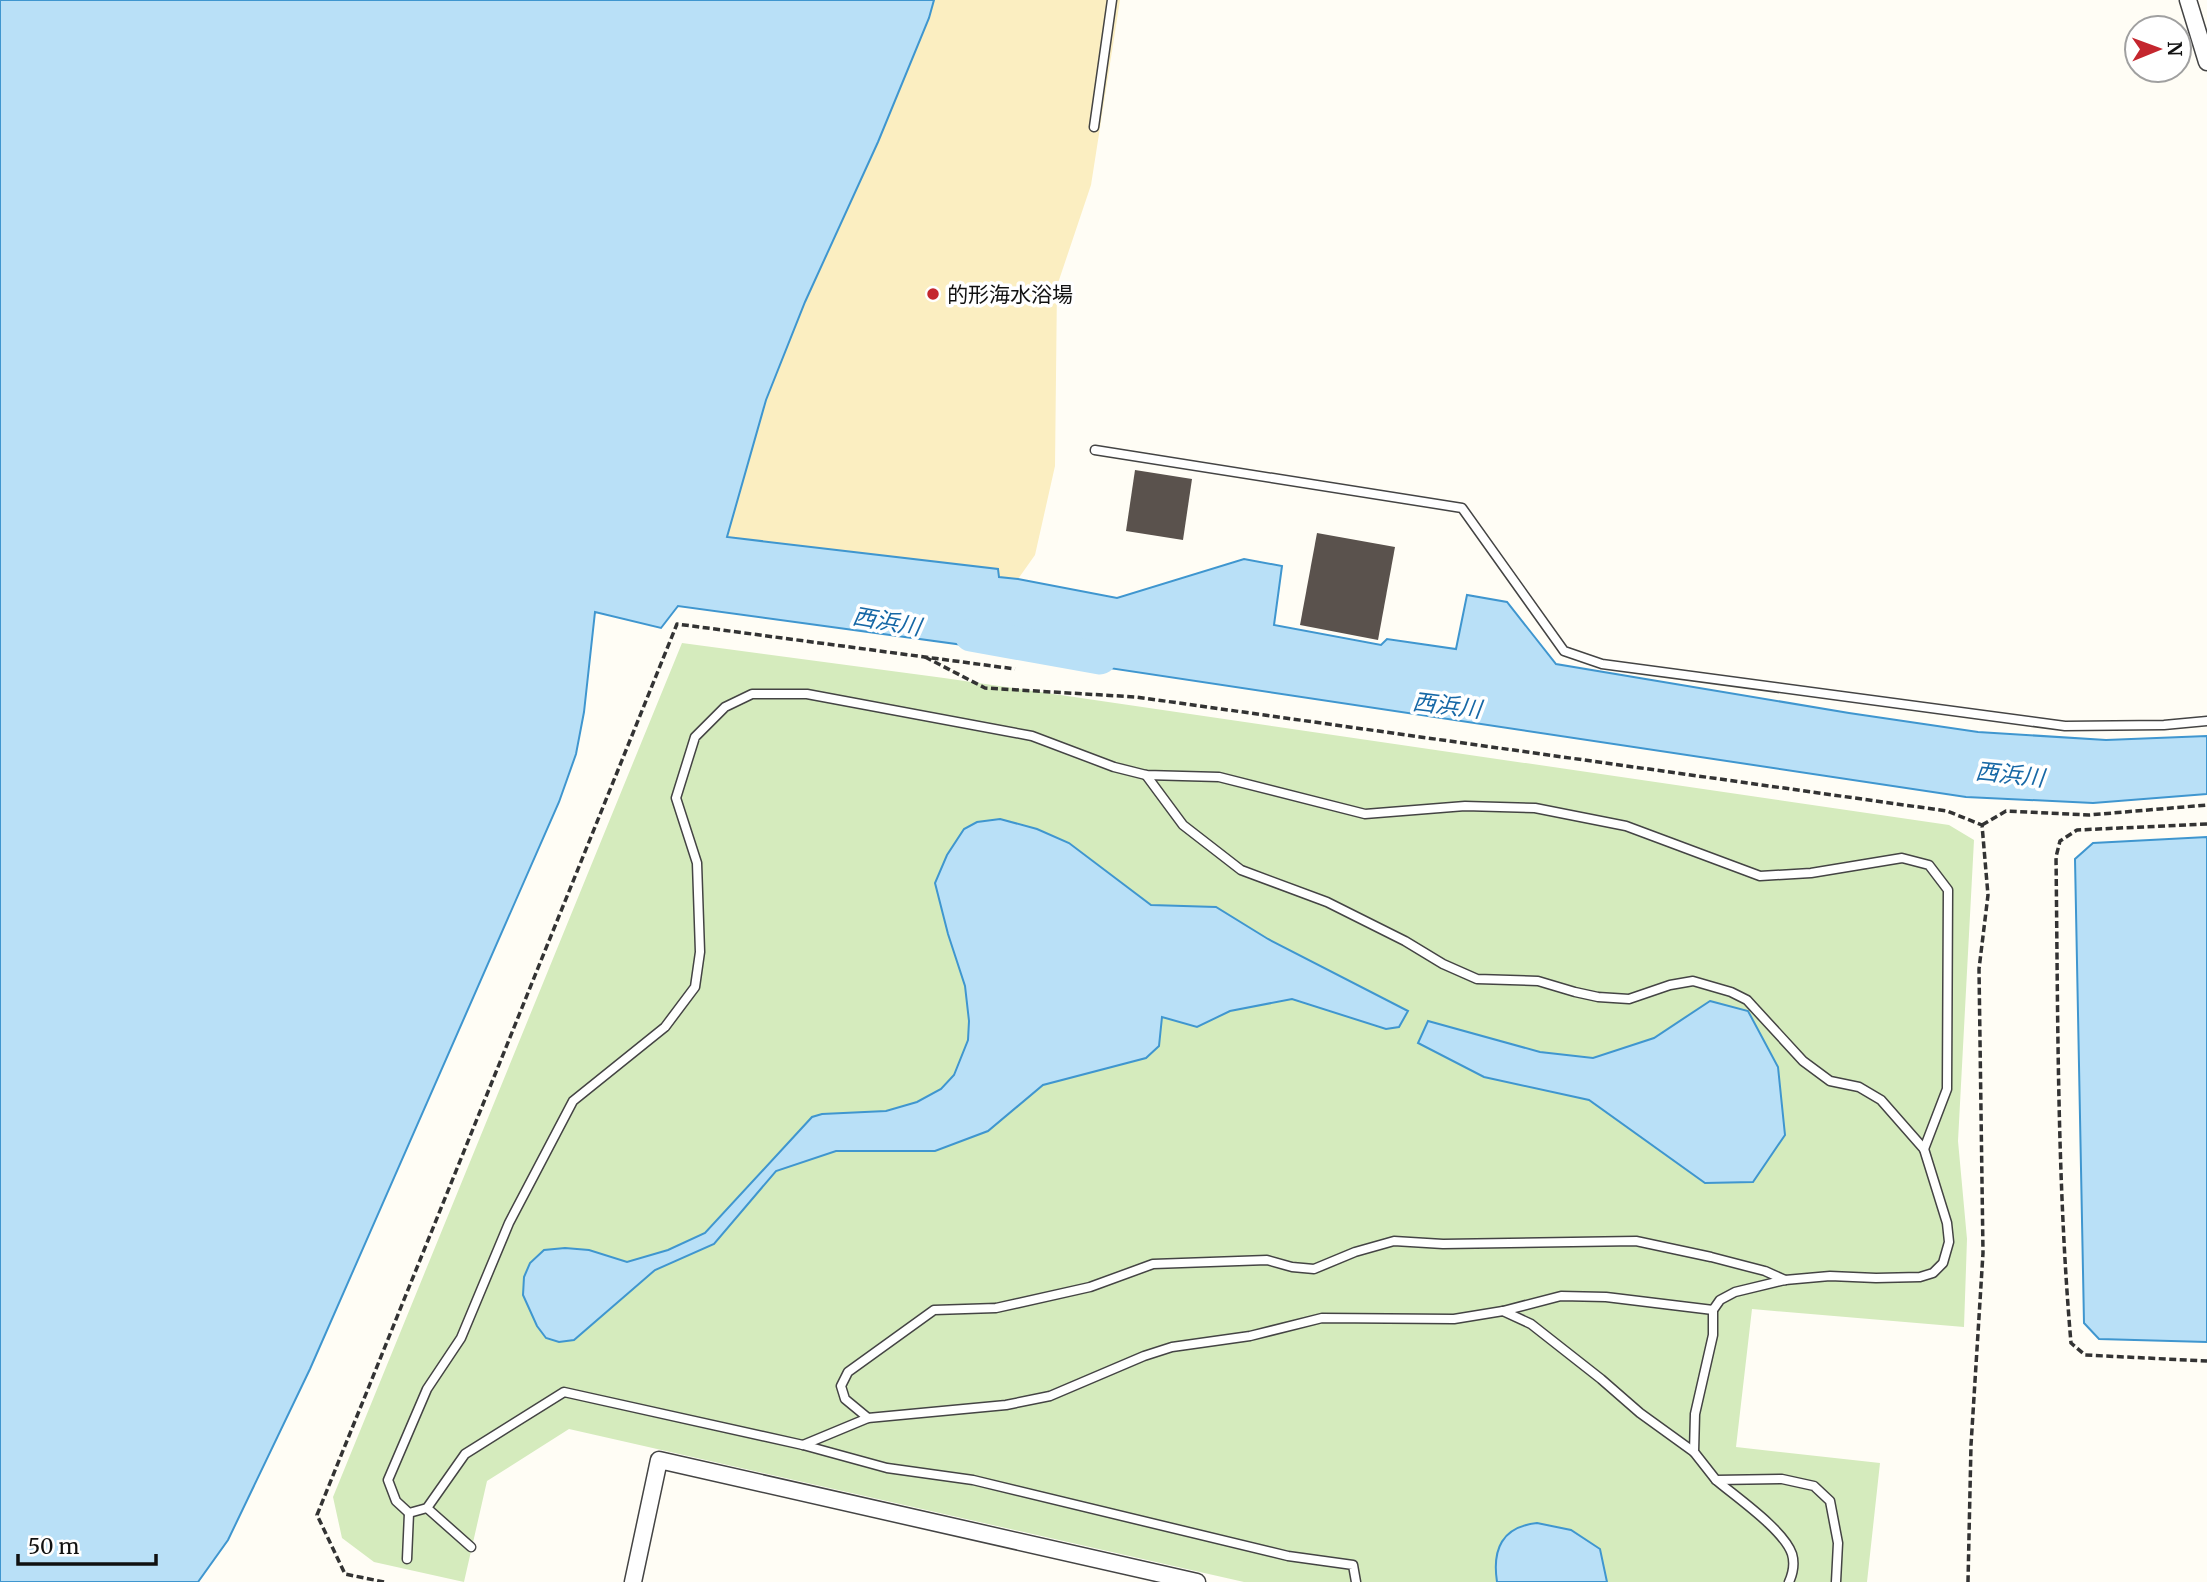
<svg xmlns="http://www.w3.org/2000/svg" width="2207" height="1582" font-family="Merriweather,'Noto Sans JP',serif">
<rect width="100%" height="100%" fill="#fffdf5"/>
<!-- green -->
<path fill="#d5ebbd" d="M682,643L944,678L1949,825L1974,840L1958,1141L1967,1239L1964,1327L1752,1309L1736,1447L1880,1463L1867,1582H1244L569,1429L487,1481L464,1582L374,1562L342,1538L333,1497Z"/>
<!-- sand -->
<path fill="#fbeec1" d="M934,0H1120L1091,185L1057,286L1055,466L1035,555L1018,579L999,577L998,569L727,537L766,400L805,302L878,142L929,18Z"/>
<!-- water -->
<g fill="#b9e0f7" stroke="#3f96cf" stroke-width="2">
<path d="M0,0H934L929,18L878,142L805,302L766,400L727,537L998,569L999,577L1018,579L1117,598L1244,559L1282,566L1274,625L1381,645L1387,639L1456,649L1467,595L1507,602L1556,664L1849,713L1978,732L2106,740L2207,736V794L2093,803L1966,797L1056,660L1058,642L1016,635L1015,652L678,606L661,628L595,612L584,712L576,754L559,802L310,1369L228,1540L198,1582H0Z"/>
<path d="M1000,819L1037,829L1069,843L1151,905L1216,907L1268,939L1408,1011L1399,1027L1386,1029L1292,999L1230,1011L1197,1027L1162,1017L1159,1046L1146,1058L1043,1085L988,1131L935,1151H836L776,1171L714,1244L655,1270L574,1340L559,1342L546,1338L537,1326L523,1295L524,1277L530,1263L544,1250L565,1248L589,1250L627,1262L668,1250L705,1233L812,1117L822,1114L886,1111L917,1102L941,1089L954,1075L968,1040L969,1021L965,986L948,934L935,883L947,855L964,829L977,822Z"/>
<path d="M2207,837V1342L2099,1339L2084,1323L2075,859L2093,843Z"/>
<path d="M1710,1001L1748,1011L1778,1067L1785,1135L1753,1182L1705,1183L1589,1100L1484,1077L1418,1043L1428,1021L1540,1052L1593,1058L1654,1038Z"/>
<path d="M1537,1523L1571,1530L1600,1549L1607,1582H1497C1492,1549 1502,1527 1537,1523Z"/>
</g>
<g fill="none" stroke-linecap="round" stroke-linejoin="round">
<!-- river -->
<path stroke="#b9e0f7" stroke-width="33" d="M971,635L1100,658"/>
</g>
<!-- building -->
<g fill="#5a524d">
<path d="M1135,470L1192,479L1183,540L1126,531Z"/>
<path d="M1317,533L1395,547L1378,640L1300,625Z"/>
</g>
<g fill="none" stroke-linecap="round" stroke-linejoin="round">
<!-- service casing -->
<g stroke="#444" stroke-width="11">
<g id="service">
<path d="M1094,127L1112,0"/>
<path d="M1095,450L1462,508L1564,651L1602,664L2065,726L2164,725L2207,721"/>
<path d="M1146,775L1183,825L1241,870L1327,902L1405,941L1443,964L1477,979L1538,981L1575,992L1598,997L1629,999L1670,985L1693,981L1731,992L1747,1000L1803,1061L1830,1081L1859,1087L1881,1100L1924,1149"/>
<path d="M1503,1311L1561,1296L1606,1297L1713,1310"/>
<path d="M868,1418L845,1399L841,1386L848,1372L934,1310L996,1308L1090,1287L1153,1264L1267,1260L1292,1267L1314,1269L1355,1252L1394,1241L1443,1244L1636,1241L1711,1257L1765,1271L1785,1280"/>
<path d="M803,1445L868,1418L1006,1405L1050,1396L1144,1356L1172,1347L1250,1336L1322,1318L1454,1319L1503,1311L1531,1324L1601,1379L1640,1413L1694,1452"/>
<path d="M1716,1480C1736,1497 1784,1530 1792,1554C1795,1564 1793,1573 1789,1582"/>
<path d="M427,1508L471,1547"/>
<path d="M407,1559L409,1513"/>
<path d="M1356,1582L1353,1565L1288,1556L973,1480L887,1468L803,1445L564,1392L465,1454L427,1508L409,1513L396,1501L388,1480L427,1389L461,1338L509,1223L573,1101L665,1027L695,987L700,952L697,863L676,798L695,737L725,707L752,694H807L1032,736L1114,767L1146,775L1219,777L1365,814L1465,806L1535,808L1626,826L1760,876L1811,873L1902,858L1929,865L1948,890L1947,1089L1924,1149L1947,1223L1949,1242L1943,1263L1933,1273L1920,1277L1876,1278L1830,1276L1785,1280L1735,1292L1720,1300L1713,1310V1335L1695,1414L1694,1452L1716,1480L1782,1479L1814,1486L1830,1501L1838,1543L1836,1582"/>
</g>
</g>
<!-- minor casing -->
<g stroke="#444" stroke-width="19">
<g id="minor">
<path d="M2188,0L2207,62"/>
<path d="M633,1582L659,1460L1197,1582"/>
</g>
</g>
<!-- path -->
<g stroke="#333" stroke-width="3.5" stroke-dasharray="7 3.5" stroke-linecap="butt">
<path d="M925,657L985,688L1136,697L1947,811L1982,825L1988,895L1979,969L1983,1253L1971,1445L1968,1582"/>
<path d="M2207,824L2077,830L2060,841L2056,857C2058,1019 2057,1182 2071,1343L2085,1355L2207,1361"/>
<path d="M1982,825L2006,811L2089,815L2207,805"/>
<path d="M384,1582L345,1574L317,1515L677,624L1015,669"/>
</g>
<!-- service -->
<use href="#service" stroke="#fff" stroke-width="8"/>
<!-- minor -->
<use href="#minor" stroke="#fff" stroke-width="16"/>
</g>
<!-- markers -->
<circle fill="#c4262e" stroke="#fff" stroke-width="2.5" cx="933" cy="294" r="7"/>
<g text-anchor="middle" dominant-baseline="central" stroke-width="7" stroke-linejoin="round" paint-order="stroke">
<!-- poi labels -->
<g font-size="21" fill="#111" stroke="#fff" text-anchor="start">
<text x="947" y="294">的形海水浴場</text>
</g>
<!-- water labels -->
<g font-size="23" font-style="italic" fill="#1768a6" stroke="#fff">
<text transform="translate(887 621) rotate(10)">西浜川</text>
<text transform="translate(1447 705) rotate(7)">西浜川</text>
<text transform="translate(2010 774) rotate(6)">西浜川</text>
</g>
</g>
<!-- north arrow -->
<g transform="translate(2158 49) rotate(89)"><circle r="33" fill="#ffffff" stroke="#a0a0a0" stroke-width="2"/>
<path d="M0-5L12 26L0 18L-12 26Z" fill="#c4262e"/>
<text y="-10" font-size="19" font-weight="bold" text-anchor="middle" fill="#111111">N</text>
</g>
<!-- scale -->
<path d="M18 1554v10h138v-10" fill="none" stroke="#111111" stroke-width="3.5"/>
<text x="28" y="1554" font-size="21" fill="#111111" stroke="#ffffff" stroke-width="5" paint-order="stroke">50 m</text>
</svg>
